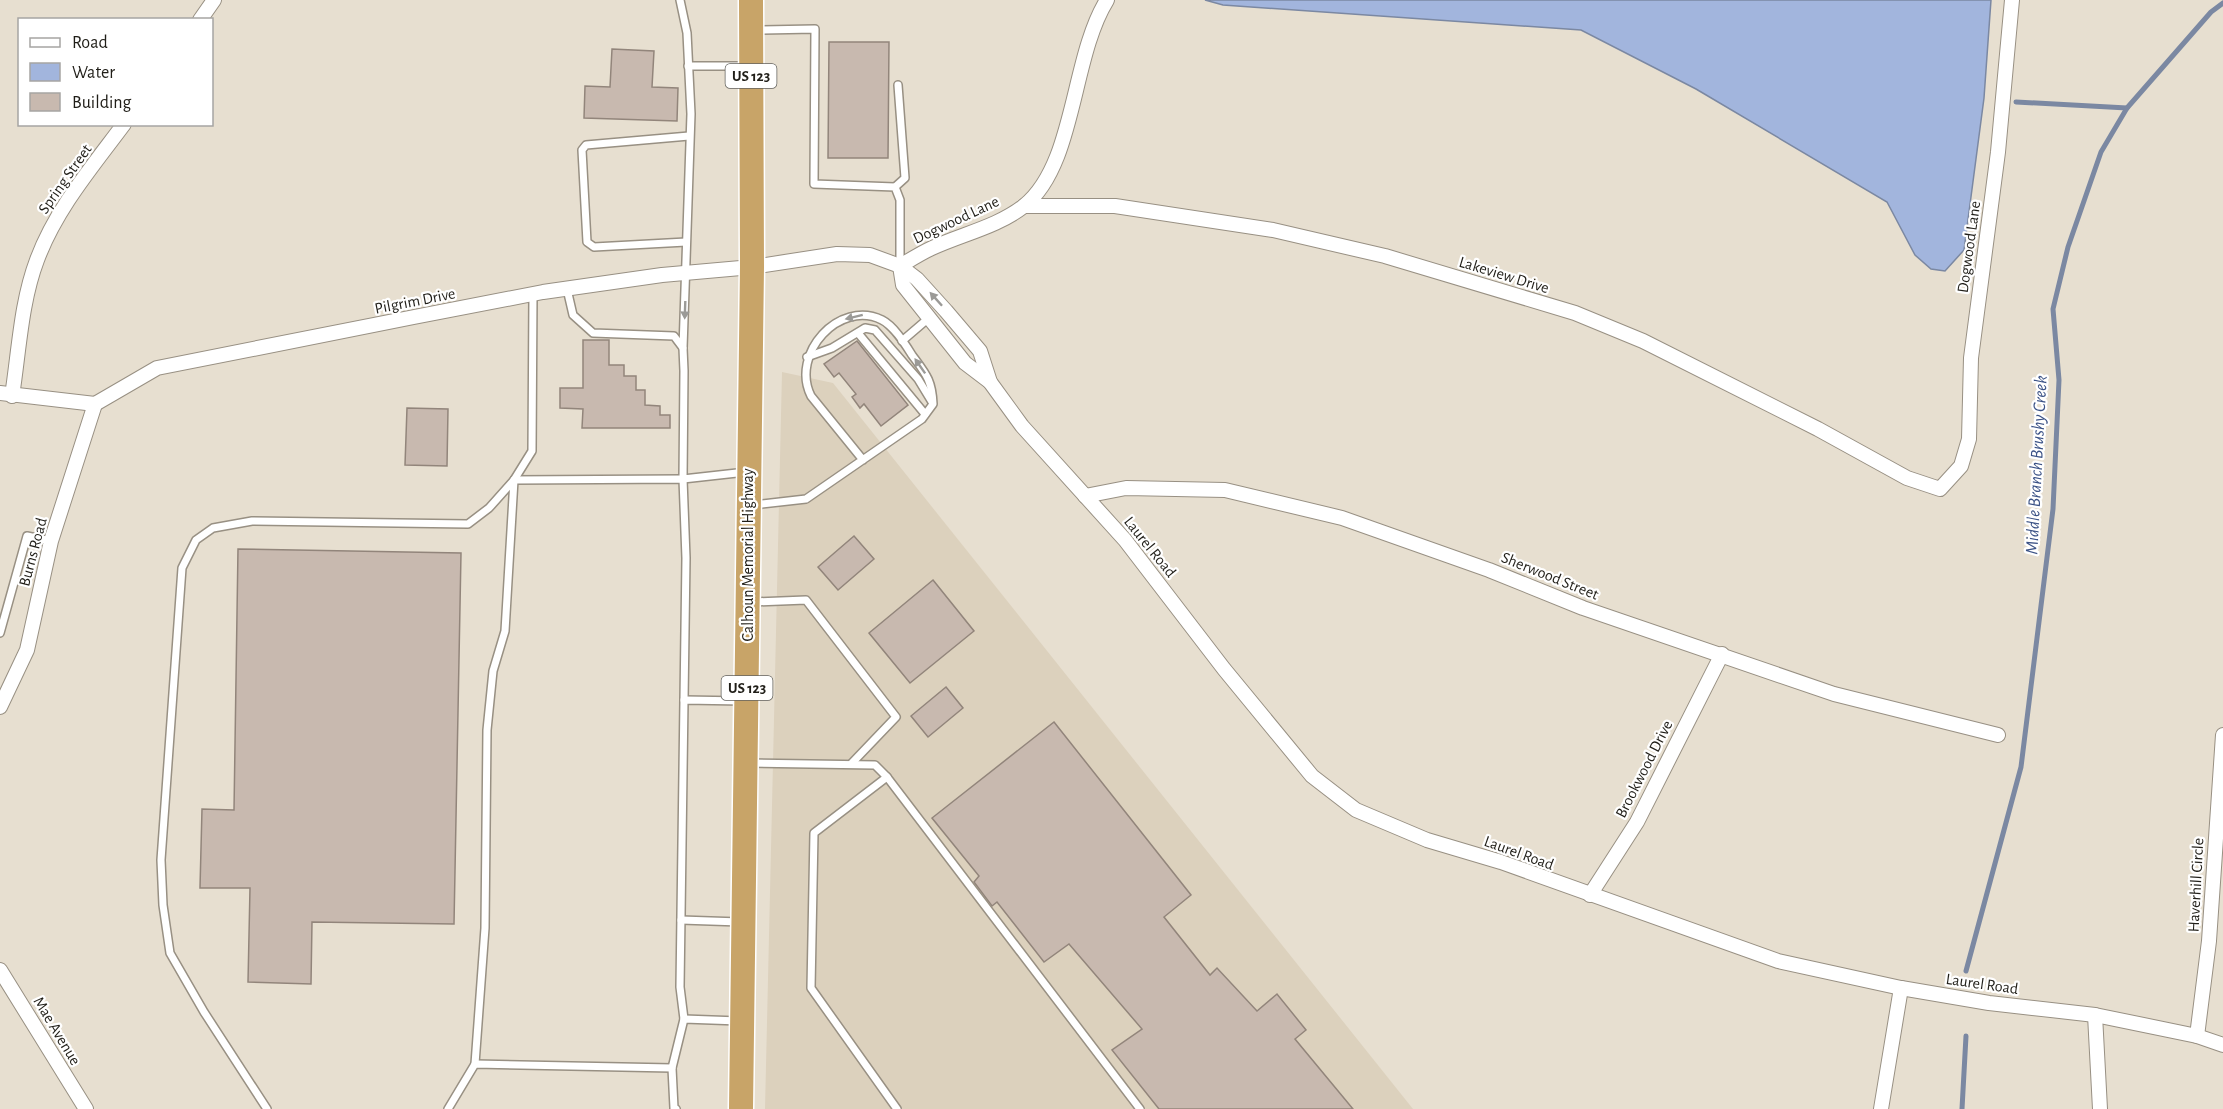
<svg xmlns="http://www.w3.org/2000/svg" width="2223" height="1109" font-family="'Alegreya Sans',sans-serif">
<rect width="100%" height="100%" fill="#e7dfd0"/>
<!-- built -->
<path fill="#dcd1bd" d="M782,372L833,383L1413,1109H765Z"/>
<!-- water -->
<path fill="#a2b5dd" stroke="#7b88a2" stroke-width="1.5" d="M1205,0H1991L1984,98L1964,250L1945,271L1931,269L1915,255L1887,202L1696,89L1581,30L1223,5Z"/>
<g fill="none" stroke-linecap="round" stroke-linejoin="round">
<!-- stream -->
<g stroke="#7b88a2" stroke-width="5">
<path d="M2016,102L2127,108"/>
<path d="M1966,971L2021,767L2053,509L2059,380L2053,309L2068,247L2101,152L2127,108L2211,12L2223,3"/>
<path d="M1962,1109L1966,1036"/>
</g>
</g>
<!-- building -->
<g fill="#c8b9af" stroke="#92857b" stroke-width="1.5">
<path d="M829,42H889L888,158H828Z"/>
<path d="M612,49L654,51L652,87L678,88L677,121L584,118L585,86L610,87Z"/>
<path d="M583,340H609V365H624V376H636V390H645V405L660,406V415H670V428H582L583,409L560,408V388H583Z"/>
<path d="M857,341L908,405L881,426L864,404L860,408L852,397L856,394L839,373L834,377L824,364Z"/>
<path d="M407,408L448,409L447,466L405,465Z"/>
<path d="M854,536L874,559L838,590L818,567Z"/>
<path d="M238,549L461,553L454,924L312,922L311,984L248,982L250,888H200L202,809L234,810Z"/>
<path d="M933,580L974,631L910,683L869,633Z"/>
<path d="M946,687L963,708L928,737L911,716Z"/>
<path d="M1054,722L1191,895L1164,917L1210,975L1217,968L1257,1011L1277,994L1306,1030L1295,1039L1353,1109H1159L1112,1050L1142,1029L1069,944L1044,962L997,902L992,906L974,882L979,876L932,818Z"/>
</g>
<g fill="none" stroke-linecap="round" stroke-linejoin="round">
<!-- service casing -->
<g stroke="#989083" stroke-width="10">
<g id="service">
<path d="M680,0L687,33L691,114L683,348"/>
<path d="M757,30L815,29L814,184L895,187L900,200V266"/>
<path d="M688,66H746"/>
<path d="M895,187L905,178L898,85"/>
<path d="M686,242L594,247L587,242L582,150L586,145L689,136"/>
<path d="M567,289L573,315L593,333L674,336L683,348L684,371L683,479L746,472"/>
<path d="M858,333L925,414"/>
<path d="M902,341L930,317"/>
<path d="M807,357L832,348L865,328L875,330L918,379L932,402"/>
<path d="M754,505L806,499L922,419L933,404C932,380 926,374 912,355C905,344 894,326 882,320C839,299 790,354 811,396L863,460"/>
<path d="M753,602L806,600L896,717L852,763"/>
<path d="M0,633L27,536L51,541"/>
<path d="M750,763L875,765L887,777L814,833L811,988L897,1109"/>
<path d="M887,777L1140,1109"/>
<path d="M681,920L740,922"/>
<path d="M684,1019L680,987L684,700L743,701"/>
<path d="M475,1064L485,928L487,730L493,671L505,631L514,480L683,479L686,558L684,700"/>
<path d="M672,1068L674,1108L676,1109"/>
<path d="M267,1109L204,1012L170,953L163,905L161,860L182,568L196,540L213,528L252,521L468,524L489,508L514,480L532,451L533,294"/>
<path d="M448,1109L475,1064L672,1068L684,1019L739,1021"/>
</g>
</g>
<!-- minor casing -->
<g stroke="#989083" stroke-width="16">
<g id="minor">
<path d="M200,20L214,0"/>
<path d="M1024,206H1115L1273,230L1385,256L1575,313L1643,341L1818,429L1907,478L1940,489L1961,466L1969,439L1971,358L1998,152L2012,0"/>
<path d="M900,266C910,260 921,253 932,248C962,234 997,227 1024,206C1076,164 1071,58 1107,0"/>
<path d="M900,266L903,285L965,363L990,382"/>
<path d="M0,393L95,404"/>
<path d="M12,396C19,351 21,302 37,260C56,209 92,167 124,124"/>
<path d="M95,404L157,368L414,317L543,292L662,275L752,267L837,254L870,255L900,266L917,279L946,311L980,351L990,382L1022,426L1125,540L1224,669L1312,776L1356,810L1427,840L1501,862L1778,961L1901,988L1989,1003L2095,1015L2197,1036L2223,1045"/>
<path d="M1085,496L1126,488L1225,490L1342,518L1489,570L1583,608L1834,694L1998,735"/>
<path d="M0,707L27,650L51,541L95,404"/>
<path d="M1590,895L1637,822L1722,654"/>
<path d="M0,970L86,1109"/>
<path d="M2095,1015L2100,1109"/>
<path d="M2197,1036L2209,941L2223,735"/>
<path d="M1881,1109L1901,988"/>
</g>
</g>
<!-- trunk casing -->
<g stroke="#fff" stroke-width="27">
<path id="trunk" d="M741,1109L752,267L751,0"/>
</g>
<!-- service -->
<use href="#service" stroke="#fff" stroke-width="7"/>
<!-- minor -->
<use href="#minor" stroke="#fff" stroke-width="14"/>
<!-- trunk -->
<use href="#trunk" stroke="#c8a468" stroke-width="24"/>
</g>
<!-- one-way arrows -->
<defs><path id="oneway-solid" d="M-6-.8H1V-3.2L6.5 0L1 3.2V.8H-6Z" transform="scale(1.5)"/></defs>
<g fill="#9b9a97">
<use href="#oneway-solid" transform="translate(936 299) rotate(-132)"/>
<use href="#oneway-solid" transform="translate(685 310) rotate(92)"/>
<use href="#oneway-solid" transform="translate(854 317) rotate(166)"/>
<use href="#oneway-solid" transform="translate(920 366) rotate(-125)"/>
</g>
<g text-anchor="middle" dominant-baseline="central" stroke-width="4.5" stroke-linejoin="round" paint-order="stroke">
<!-- shield labels -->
<g fill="#fff" stroke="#63625d" stroke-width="1.5">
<rect x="725.5" y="64" width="51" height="24" rx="4.5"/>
<rect x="721.5" y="676" width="51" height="24" rx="4.5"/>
</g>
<g font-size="15" font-weight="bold" fill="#201e18">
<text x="751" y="76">US 123</text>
<text x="747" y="688">US 123</text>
</g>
<!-- street labels -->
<g font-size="16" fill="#201e18" stroke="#fff">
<text transform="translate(65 179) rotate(-55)">Spring Street</text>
<text transform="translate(956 220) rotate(-25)">Dogwood Lane</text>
<text transform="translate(1969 247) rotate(-82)">Dogwood Lane</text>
<text transform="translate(1504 275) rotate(17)">Lakeview Drive</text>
<text transform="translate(415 301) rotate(-11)">Pilgrim Drive</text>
<text transform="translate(1150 547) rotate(51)">Laurel Road</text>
<text transform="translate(33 552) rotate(-75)">Burns Road</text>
<text transform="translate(748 555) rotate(-90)">Calhoun Memorial Highway</text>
<text transform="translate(1550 576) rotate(22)">Sherwood Street</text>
<text transform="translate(1644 769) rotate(-63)">Brookwood Drive</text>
<text transform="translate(1519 853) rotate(20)">Laurel Road</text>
<text transform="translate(2196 885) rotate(-87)">Haverhill Circle</text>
<text transform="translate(1982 984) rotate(8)">Laurel Road</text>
<text transform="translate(57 1031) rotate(59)">Mae Avenue</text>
</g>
<!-- water labels -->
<g font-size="18" font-style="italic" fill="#3b5286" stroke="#fff">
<text transform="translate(2037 465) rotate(-87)">Middle Branch Brushy Creek</text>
</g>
</g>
<!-- legend -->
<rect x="18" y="18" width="195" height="108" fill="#ffffff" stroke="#a6a5a3" stroke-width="1.5"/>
<rect x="30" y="38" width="30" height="9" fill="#ffffff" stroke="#a6a5a3" stroke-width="1.5"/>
<text x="72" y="48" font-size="18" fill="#201e18">Road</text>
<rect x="30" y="63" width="30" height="18" fill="#a2b5dd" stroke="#a6a5a3" stroke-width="1.5"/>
<text x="72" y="78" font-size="18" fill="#201e18">Water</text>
<rect x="30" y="93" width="30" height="18" fill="#c8b9af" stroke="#a6a5a3" stroke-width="1.5"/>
<text x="72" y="108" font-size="18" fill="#201e18">Building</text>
</svg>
